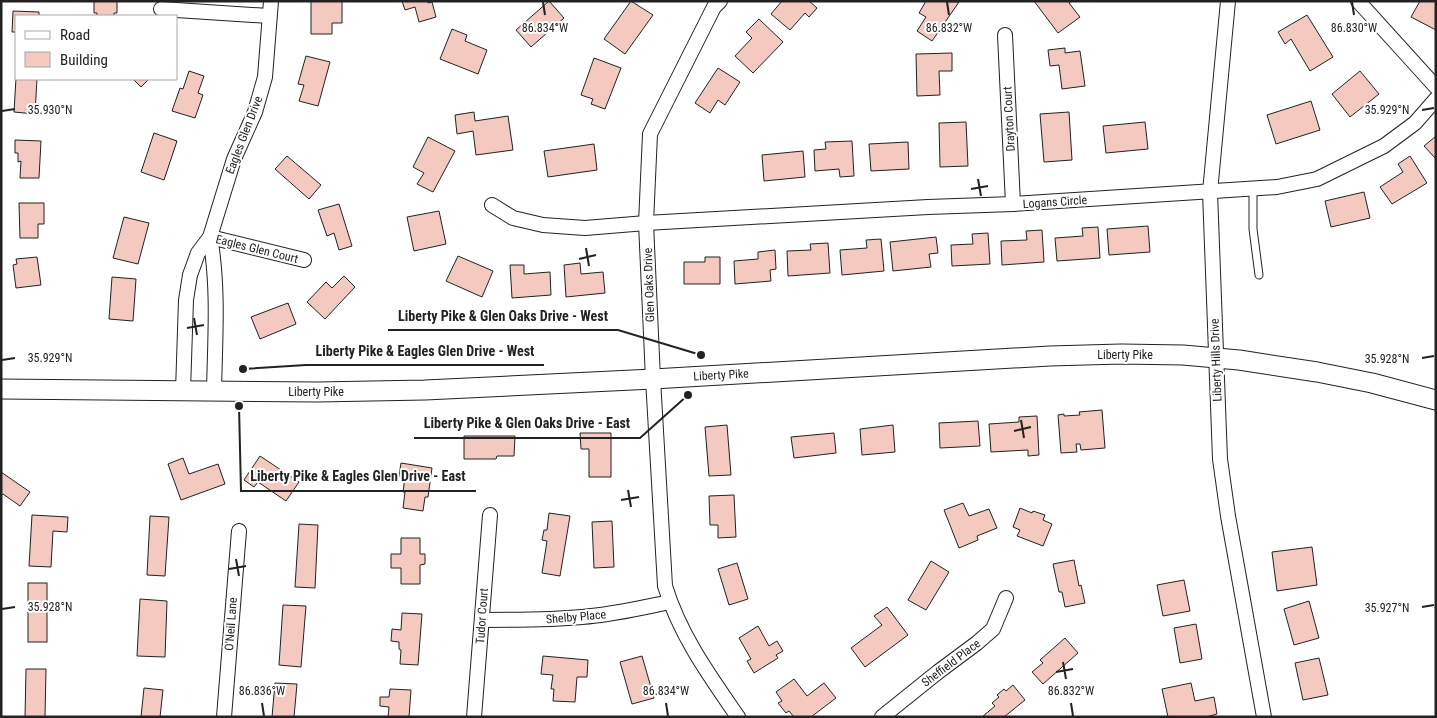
<svg xmlns="http://www.w3.org/2000/svg" width="1437" height="718" font-family="'Roboto Condensed',sans-serif">
<rect width="100%" height="100%" fill="#fff"/>
<!-- building -->
<g fill="#f3c9c0" stroke="#222">
<path d="M94,1H117V13H114V16H97V13H94Z"/>
<path d="M311,1H342V23H332V34H311Z"/>
<path d="M402,1H428V3L432,2L436,17L419,22L415,7L405,10Z"/>
<path d="M549,1L564,18L531,47L516,30Z"/>
<path d="M631,1L653,15L625,54L604,39Z"/>
<path d="M782,1H809L817,8L809,17L805,13L790,30L771,14Z"/>
<path d="M926,1L959,2L932,41L917,31L926,17L919,13Z"/>
<path d="M1034,1H1072L1069,3L1080,17L1058,33Z"/>
<path d="M1420,1H1436V30L1411,17Z"/>
<path d="M13,11L39,12V16H16V32H12Z"/>
<path d="M1307,15L1333,57L1310,71L1291,39L1285,44L1278,32Z"/>
<path d="M759,19L783,42L753,73L735,56L752,38L746,32Z"/>
<path d="M452,29L467,35L465,41L487,50L478,74L440,59Z"/>
<path d="M1065,48V53L1080,51L1085,86L1062,89L1059,65L1050,66L1048,50Z"/>
<path d="M952,53V71H939L940,95L917,96L916,54Z"/>
<path d="M306,56L330,62L318,106L299,101L304,85L298,84Z"/>
<path d="M594,58L621,68L605,109L591,104L593,99L581,95Z"/>
<path d="M718,68L740,82L725,105L718,100L710,113L695,103Z"/>
<path d="M189,71L204,76L198,93L203,95L195,118L172,111L180,88L183,89Z"/>
<path d="M1360,71L1379,94L1350,117L1332,94Z"/>
<path d="M16,78L37,79L35,114L14,112Z"/>
<path d="M133,79H149L141,87Z"/>
<path d="M1311,101L1320,130L1276,144L1267,115Z"/>
<path d="M474,112L475,121L508,116L513,150L476,155L473,131L457,134L455,115Z"/>
<path d="M1069,112L1072,160L1044,162L1040,114Z"/>
<path d="M966,122L968,166L940,167L939,123Z"/>
<path d="M1145,122L1148,149L1106,153L1103,126Z"/>
<path d="M154,133L177,141L164,180L141,172Z"/>
<path d="M1436,136V159L1424,146Z"/>
<path d="M428,137L455,151L433,192L417,184L424,173L413,167Z"/>
<path d="M15,140L41,141L39,178H20L21,161L18,162V153H15Z"/>
<path d="M852,141L854,176L840,177L839,169L815,171L814,150L826,149L825,142Z"/>
<path d="M908,142L909,169L871,171L869,144Z"/>
<path d="M594,144L597,170L548,177L544,151Z"/>
<path d="M803,151L805,177L764,181L762,155Z"/>
<path d="M287,156L321,185L309,199L275,169Z"/>
<path d="M1410,156L1427,183L1392,204L1380,187L1403,172L1398,164Z"/>
<path d="M1364,192L1370,218L1331,227L1325,201Z"/>
<path d="M19,203H44V224H38V238H20Z"/>
<path d="M339,204L352,246L339,250L334,233L327,236L318,210Z"/>
<path d="M439,211L446,244L414,251L407,217Z"/>
<path d="M124,217L149,223L138,264L113,258Z"/>
<path d="M1148,226L1150,252L1109,255L1107,229Z"/>
<path d="M1098,227L1100,258L1057,261L1055,238L1083,236L1082,228Z"/>
<path d="M1042,230L1044,262L1002,265L1001,241L1027,240L1026,231Z"/>
<path d="M988,233L990,264L952,266L951,245L973,244L972,234Z"/>
<path d="M936,237L938,253L929,254L931,267L893,271L890,242Z"/>
<path d="M881,239L884,271L842,275L840,250L867,248L866,240Z"/>
<path d="M828,243L830,273L788,276L787,251L811,250L810,244Z"/>
<path d="M775,250L776,269L770,270L771,281L735,284L734,261L758,259V252Z"/>
<path d="M458,256L493,271L482,297L446,281Z"/>
<path d="M37,257L41,285L16,288L13,265L17,264L16,259Z"/>
<path d="M705,257H720V284H684V262H705Z"/>
<path d="M580,263L581,274L603,272L605,293L566,297L564,265Z"/>
<path d="M510,265H524V274L550,272L551,295L512,298Z"/>
<path d="M344,276L355,287L325,319L307,302L326,282L332,288Z"/>
<path d="M112,277L136,279L133,321L109,319Z"/>
<path d="M288,303L296,324L260,339L251,317Z"/>
<path d="M1102,410L1105,448L1081,450L1080,444H1076L1077,452L1061,453L1058,415L1064,414V416L1080,415L1079,412Z"/>
<path d="M1037,416L1039,455L1028,456V450L991,452L989,424L1019,422V417Z"/>
<path d="M978,421L980,446L940,448L939,423Z"/>
<path d="M727,425L731,475L709,476L705,427Z"/>
<path d="M893,425L895,452L862,455L860,429Z"/>
<path d="M580,433H611V477H589V449H581Z"/>
<path d="M834,433L836,453L794,458L791,437Z"/>
<path d="M464,436H515L514,456H497L496,459H464Z"/>
<path d="M260,456L299,482L286,501L258,482L254,487L244,480Z"/>
<path d="M183,458L189,474L218,464L225,484L181,500L168,464Z"/>
<path d="M401,463L432,468L428,497H425L423,511L403,508L405,492H403L405,477L399,476Z"/>
<path d="M1,472L30,492L20,506L3,494L1,496Z"/>
<path d="M734,495L736,537L718,538V525H710L709,496Z"/>
<path d="M963,503L969,516L989,509L997,528L977,536L978,540L959,548L944,510Z"/>
<path d="M1020,508L1032,513L1033,511L1045,515L1043,520L1052,524L1043,546L1017,536L1020,530L1013,527Z"/>
<path d="M549,513L570,516L560,576L542,573L547,541L542,540L544,530H547Z"/>
<path d="M32,515L68,517L67,532L53,531L51,567L29,566Z"/>
<path d="M150,516L169,517L165,576L147,575Z"/>
<path d="M612,521L614,567L594,568L592,522Z"/>
<path d="M299,524L318,525L315,588L295,587Z"/>
<path d="M401,538H420V554H425V564L420,565V584H401V568H391V554H401Z"/>
<path d="M1312,547L1317,585L1277,591L1272,552Z"/>
<path d="M1074,560L1079,586L1081,585L1085,603L1065,607L1062,592H1059L1053,564Z"/>
<path d="M931,561L949,572L926,610L908,600Z"/>
<path d="M737,563L748,599L729,605L718,569Z"/>
<path d="M1184,580L1190,611L1163,616L1157,585Z"/>
<rect x="28" y="583" width="19" height="59"/>
<path d="M140,599L167,601L165,657L137,656Z"/>
<path d="M1309,601L1319,638L1294,645L1284,609Z"/>
<path d="M283,605L306,606L301,667L279,665Z"/>
<path d="M887,607L908,635L865,667L851,648L882,625L874,616Z"/>
<path d="M402,613L422,614L418,665L400,664L401,650L399,649V642L391,641L392,629L401,630Z"/>
<path d="M1196,624L1202,659L1180,663L1174,628Z"/>
<path d="M758,626L769,646L777,641L783,651L776,655L778,658L754,673L747,661L751,659L739,638Z"/>
<path d="M1065,638L1078,653L1043,684L1032,672L1043,663L1040,660Z"/>
<path d="M543,656L588,660L587,677H577L575,702L553,701L554,689H551L553,675L541,674Z"/>
<path d="M642,656L654,698L632,704L620,662Z"/>
<path d="M1319,658L1328,695L1303,700L1295,663Z"/>
<path d="M26,669H46L45,717H25Z"/>
<path d="M794,679L807,696L824,683L836,698L811,717H794L789,711L786,713L778,703L782,701L776,692Z"/>
<path d="M275,683L297,684L294,717H272Z"/>
<path d="M1191,683L1195,701L1214,697L1217,714L1206,717H1168L1162,689Z"/>
<path d="M1013,685L1025,700L1004,717H982L995,706L992,703L999,697L997,695L1004,689L1006,691Z"/>
<path d="M144,688L163,690L160,717H141Z"/>
<path d="M390,689L411,690L409,717H388L389,707L380,706V697H389Z"/>
</g>
<g fill="none" stroke-linecap="round" stroke-linejoin="round">
<!-- lane casing -->
<g stroke="#222" stroke-width="9">
<path id="lane" d="M1253,189V229L1259,275"/>
</g>
<!-- street casing -->
<g stroke="#222" stroke-width="16">
<g id="street">
<path d="M720,1L714,7L650,134L646,223L653,379L665,586C680,635 709,675 738,717"/>
<path d="M1228,1L1210,192L1220,459L1228,516L1264,717"/>
<path d="M1358,1L1436,87"/>
<path d="M161,9L269,16"/>
<path d="M1005,35L1013,204"/>
<path d="M492,205L513,218L543,225L585,228L646,223L928,207L1013,204L1277,187L1317,179L1384,146L1415,123L1436,99"/>
<path d="M210,237C219,288 215,340 214,391"/>
<path d="M210,237L304,260"/>
<path d="M183,391L186,300L190,275L198,253L210,237L234,159L255,112L265,77L271,1"/>
<path d="M482,620C515,620 549,620 582,617C612,615 641,608 670,602"/>
<path d="M224,717L239,531"/>
<path d="M474,717L490,515"/>
<path d="M882,717L938,672L977,643L993,629L1006,598"/>
</g>
</g>
<!-- secondary casing -->
<g stroke="#222" stroke-width="21">
<path id="secondary" d="M1,389L318,392L425,390L653,379L1050,356L1121,354L1183,355L1239,360L1317,372L1372,383L1436,400"/>
</g>
<!-- lane -->
<use href="#lane" stroke="#fff" stroke-width="7"/>
<!-- street -->
<use href="#street" stroke="#fff" stroke-width="14"/>
<!-- secondary -->
<use href="#secondary" stroke="#fff" stroke-width="19"/>
</g>
<!-- ticks -->
<path fill="none" stroke="#222" stroke-width="2" d="M543,2L545,15M947,2L949,15M1352,2L1354,15M1422,110L1434,108M2,111L15,109M978,179L981,196M971,189L988,186M586,248L589,266M579,259L596,255M194,318L197,335M187,328L204,325M1422,358L1434,356M2,360L15,358M1021,420L1024,438M1014,431L1031,427M628,490L631,507M621,500L639,497M236,559L239,576M229,569L246,566M1422,607L1434,605M2,609L15,607M1063,662L1066,679M1056,672L1073,669M262,703L264,716M666,703L668,716M1071,703L1073,716"/>
<g text-anchor="middle" dominant-baseline="central" stroke-width="4" stroke-linejoin="round" paint-order="stroke">
<!-- street labels -->
<g font-size="12" fill="#222" stroke="#fff">
<text transform="translate(1009 119) rotate(-93)">Drayton Court</text>
<text transform="translate(244 135) rotate(-69)">Eagles Glen Drive</text>
<text transform="translate(1055 202) rotate(-4)">Logans Circle</text>
<text transform="translate(257 249) rotate(14)">Eagles Glen Court</text>
<text transform="translate(649 285) rotate(-92)">Glen Oaks Drive</text>
<text x="1125" y="355">Liberty Pike</text>
<text transform="translate(1216 360) rotate(-92)">Liberty Hills Drive</text>
<text transform="translate(721 375) rotate(-3)">Liberty Pike</text>
<text x="316" y="392">Liberty Pike</text>
<text transform="translate(482 616) rotate(-86)">Tudor Court</text>
<text transform="translate(576 617) rotate(-5)">Shelby Place</text>
<text transform="translate(231 624) rotate(-86)">O'Neil Lane</text>
<text transform="translate(951 663) rotate(-37)">Sheffield Place</text>
</g>
</g>
<g font-size="12" text-anchor="middle" fill="#222" stroke="#fff" stroke-width="4" stroke-linejoin="round" paint-order="stroke">
<text x="545" y="32">86.834°W</text>
<text x="949" y="32">86.832°W</text>
<text x="1354" y="32">86.830°W</text>
<text x="50" y="114">35.930°N</text>
<text x="1387" y="114">35.929°N</text>
<text x="50" y="362">35.929°N</text>
<text x="1387" y="363">35.928°N</text>
<text x="50" y="611">35.928°N</text>
<text x="1387" y="612">35.927°N</text>
<text x="262" y="695">86.836°W</text>
<text x="666" y="695">86.834°W</text>
<text x="1071" y="695">86.832°W</text>
</g>
<!-- callouts -->
<path fill="none" stroke="#222" stroke-width="2" d="M701 355L618 330H388M243 369L306 365H544M688 395L640 438H414M239 406L241 491H476"/>
<g fill="#222" stroke="#fff" stroke-width="2">
<circle cx="701" cy="355" r="5"/>
<circle cx="243" cy="369" r="5"/>
<circle cx="688" cy="395" r="5"/>
<circle cx="239" cy="406" r="5"/>
</g>
<g font-size="14" text-anchor="middle" font-weight="bold" fill="#222" stroke="#fff" stroke-width="4" stroke-linejoin="round" paint-order="stroke">
<text x="503" y="321">Liberty Pike &amp; Glen Oaks Drive - West</text>
<text x="425" y="356">Liberty Pike &amp; Eagles Glen Drive - West</text>
<text x="527" y="428">Liberty Pike &amp; Glen Oaks Drive - East</text>
<text x="358" y="481">Liberty Pike &amp; Eagles Glen Drive - East</text>
</g>
<!-- border -->
<rect width="1437" height="718" fill="none" stroke="#222222" stroke-width="5"/>
<!-- legend -->
<rect x="15" y="15" width="162" height="65" fill="#ffffff" stroke="#a7a7a7"/>
<rect x="25" y="31" width="25" height="8" fill="#ffffff" stroke="#a7a7a7"/>
<text x="60" y="40" font-size="15" fill="#222222">Road</text>
<rect x="25" y="52" width="25" height="15" fill="#f3c9c0" stroke="#a7a7a7"/>
<text x="60" y="65" font-size="15" fill="#222222">Building</text>
</svg>
